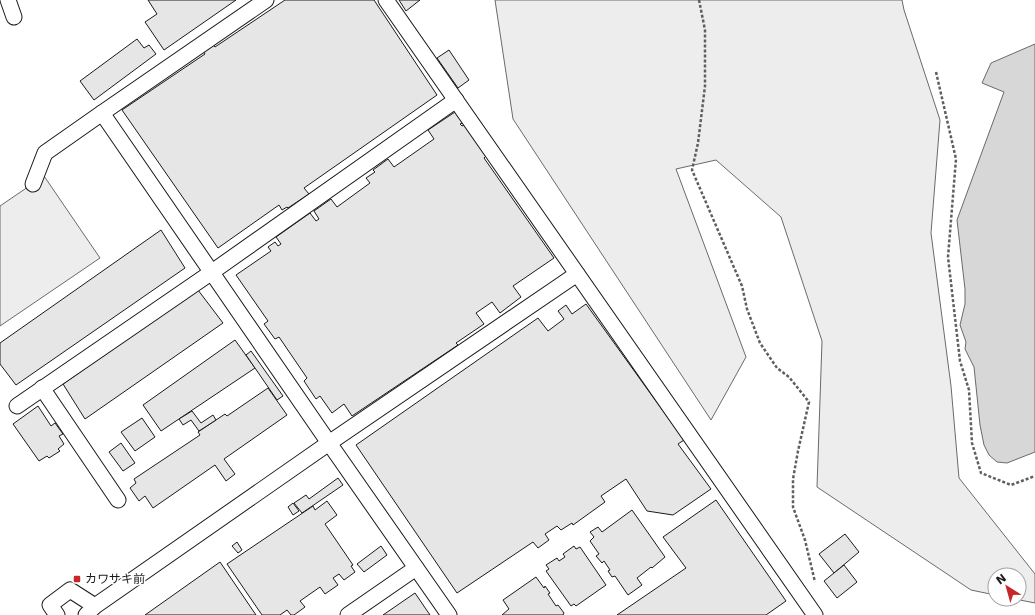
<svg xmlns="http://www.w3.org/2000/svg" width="1035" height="615" font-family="'DejaVu Sans','Noto Sans JP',sans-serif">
<rect width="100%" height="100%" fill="#fff"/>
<!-- built -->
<g fill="#ededed" stroke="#6a6a6a">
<path d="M495,0H902L904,10L940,120L931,233L951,386L959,478L1035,574V603L1015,599H1019V575H995V595L971,590L817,487L822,341L781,217L716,160L676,169L746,357L711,420L513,119Z"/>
<path d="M44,176L100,258L0,326V206Z"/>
</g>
<!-- water -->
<path fill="#d7d7d7" stroke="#6a6a6a" d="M1035,44V452L1007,463L997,462L989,455L984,445L980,425L974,367L965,349L966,342L960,325L965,304V289L957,220L1004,92L982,83L991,63Z"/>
<!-- building -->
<g fill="#e6e6e6" stroke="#1a1a1a">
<path d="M148,0H236L164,50L145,22L157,14Z"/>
<path d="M285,0H374L437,95L304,188L309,194L288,208L287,207L282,210L279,205L218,248L122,110L205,54L202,50L212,43L215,47Z"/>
<path d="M399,0H420L406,11Z"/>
<path d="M137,39L144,48L149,45L156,54L94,100L80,81Z"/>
<path d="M449,50L469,80L458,88L437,58Z"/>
<path d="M455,112L463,123L460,124L462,126L464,125L486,156L484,158L554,258L513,286L521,297L500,313L492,302L476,313L484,324L456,343L458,345L352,416L344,404L332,413L320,396L316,399L304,381L307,378L279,337L275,339L264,324L268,321L236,275L271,251L268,247L275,242L278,246L281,244L276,237L310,213L316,221L319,219L314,211L331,199L337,207L370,183L366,178L375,172L373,170L388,159L394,167L434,139L428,130Z"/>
<path d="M161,230L185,268L16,385L0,364V343Z"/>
<path d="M198,290L223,323L85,419L63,384Z"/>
<path d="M586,304L684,440L678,444L711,489L673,515L647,511L626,479L601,496L605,502L573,525L572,523L561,530L557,526L545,534L549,540L538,548L533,542L457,593L356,445L538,318L548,331L564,319L558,311L566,305L572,314Z"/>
<path d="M235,340L255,368L161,431L143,405Z"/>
<path d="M251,351L283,396L277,400L246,355Z"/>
<path d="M268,388L287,415L224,459L235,474L226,481L215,465L153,508L145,496L139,501L130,488L136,483L134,479L200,435L198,432L225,414L227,416Z"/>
<path d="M38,406L51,426L55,423L63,434L59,436L64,444L58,449L60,451L49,458L47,456L39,461L13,424Z"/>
<path d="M192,411L201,423L213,415L216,420L199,431L191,420L183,425L179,419Z"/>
<path d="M142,418L155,437L135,451L121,432Z"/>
<path d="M121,443L135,463L123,471L109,452Z"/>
<path d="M338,478L343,485L302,513L294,503L306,495L309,499Z"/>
<path d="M716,500L786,601L766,615H617L686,568L663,537Z"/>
<path d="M327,501L337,515L325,524L353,565L351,566L355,572L344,580L339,574L333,578L338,585L325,594L320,587L300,601L305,607L294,615H291L287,610L280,615H262L227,564L313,506L315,510Z"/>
<path d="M293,503L299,511L293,515L288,507Z"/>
<path d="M632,510L665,557L652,568L651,567L637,578L642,585L628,595L615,576L612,577L608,571L610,570L604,561L602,563L596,556L599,554L590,541L594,537L590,532L598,527L602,532Z"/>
<path d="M845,534L859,552L834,573L819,554Z"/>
<path d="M237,542L242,550L238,553L232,546Z"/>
<path d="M381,546L387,555L364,572L357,564Z"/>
<path d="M574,546L576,549L580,547L606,585L576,606L574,604L571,606L546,571L549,569L546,565L557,558L559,561L565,557L563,554Z"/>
<path d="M220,562L256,615H145Z"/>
<path d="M844,565L857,582L837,598L824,581Z"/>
<path d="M536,577L544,588L545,586L550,593L548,594L556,606L558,605L564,613L563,615H502L509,609L503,600Z"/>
<path d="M415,593L430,615H383Z"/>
</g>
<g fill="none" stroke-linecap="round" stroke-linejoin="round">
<!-- minor casing -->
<g stroke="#1a1a1a" stroke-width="17">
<g id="minor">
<path d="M8,0L14,17"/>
<path d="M266,0L102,113L329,443L449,615"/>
<path d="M386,0L815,615"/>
<path d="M33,184L45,153L102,113"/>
<path d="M42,388L118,500"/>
<path d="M17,406L212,272L456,100"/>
<path d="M57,615L50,605L70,590L95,606"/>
<path d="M86,615L95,606L108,597L329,443L577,274"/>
<path d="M348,615L416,568"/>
</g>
</g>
<!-- path -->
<g stroke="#5f5f5f" stroke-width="2.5" stroke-dasharray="3 2" stroke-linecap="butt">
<path d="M699,0L705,30V86L698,143L692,170L742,286L747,309L760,343L777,368L789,377L809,402L798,451L793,479V507L805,540L815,582"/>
<path d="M936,72L956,159L948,257L960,361L969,390L972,443L981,473L1011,485L1035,476"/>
</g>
<!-- minor -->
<use href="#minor" stroke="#fff" stroke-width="15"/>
</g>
<!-- markers -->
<rect fill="#c62828" stroke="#fff" stroke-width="1.5" x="73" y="575" width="8" height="8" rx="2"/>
<g text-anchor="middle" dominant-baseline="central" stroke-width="3" stroke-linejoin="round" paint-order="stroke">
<!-- poi labels -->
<g font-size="12" fill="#1a1a1a" stroke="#fff" text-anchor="start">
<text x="85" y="579">カワサキ前</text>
</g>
</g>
<!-- north arrow -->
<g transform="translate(1007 587) rotate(323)"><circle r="19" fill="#ffffff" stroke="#a3a3a3"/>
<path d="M0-3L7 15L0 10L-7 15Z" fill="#c62828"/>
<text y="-6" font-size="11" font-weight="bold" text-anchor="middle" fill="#1a1a1a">N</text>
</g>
</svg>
